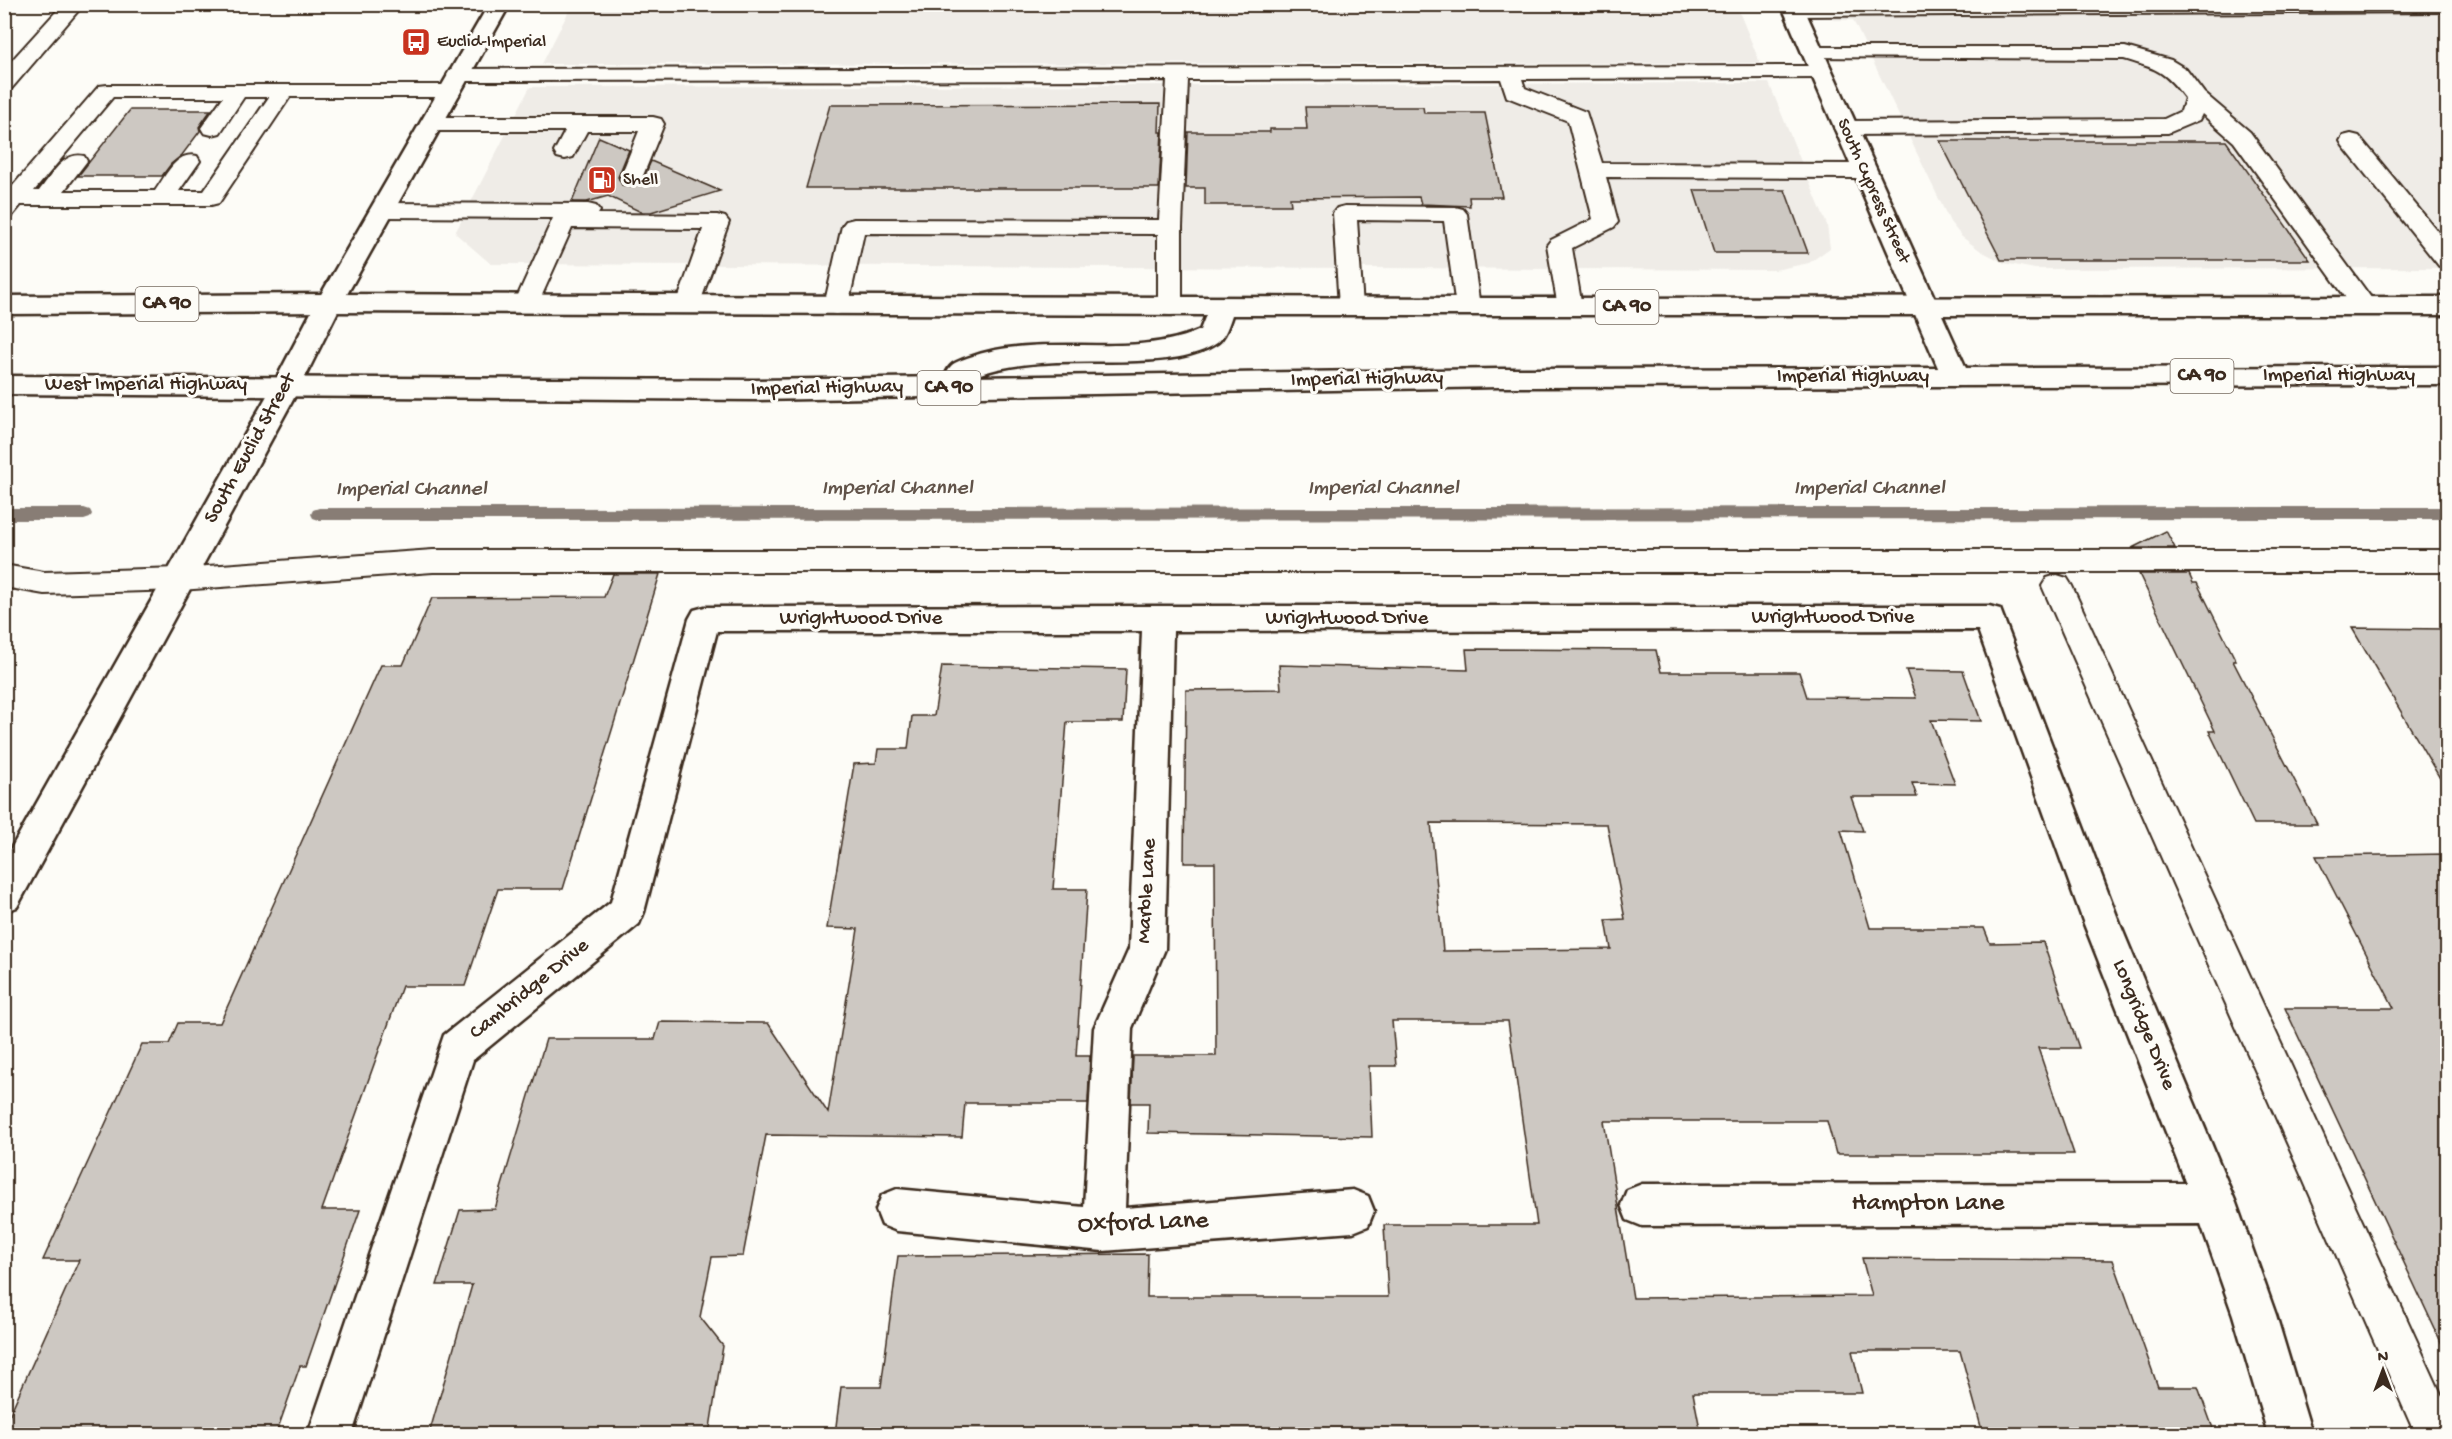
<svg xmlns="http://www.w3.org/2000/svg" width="2452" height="1439" font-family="'Gochi Hand',sans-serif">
<rect width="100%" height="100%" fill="#fdfcf7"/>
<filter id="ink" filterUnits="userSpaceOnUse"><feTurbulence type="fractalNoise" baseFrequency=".0167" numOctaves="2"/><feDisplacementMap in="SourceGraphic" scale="12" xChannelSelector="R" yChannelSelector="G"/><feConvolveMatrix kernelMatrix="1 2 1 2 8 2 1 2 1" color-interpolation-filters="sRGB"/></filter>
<g filter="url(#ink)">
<!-- built -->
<g fill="#efece7">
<path d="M572,5L1736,4L1760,63L542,64Z"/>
<path d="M1826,5H2447V268L2035,269L2004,263L1981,251L1962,237L1950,222L1853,20H1833Z"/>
<path d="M1769,83L1827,225L1830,248L1809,263L1775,270L491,264L455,233L530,87Z"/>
</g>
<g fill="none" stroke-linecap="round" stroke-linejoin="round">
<!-- stream -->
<g fill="#887d74" fill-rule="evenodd">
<path d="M2448,507V519L319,520L313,518L311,514L313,510L319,508Z"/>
<path d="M4,508H84L90,510L92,514L90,518L84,520H4Z"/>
</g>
</g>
<!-- building -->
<g fill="#cdc8c2" stroke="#3b2a1e" stroke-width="1.5" fill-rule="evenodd">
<path d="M1160,104L1159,132H1162L1159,188H806L830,105Z"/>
<path d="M1305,107H1423L1424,113H1485L1502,197H1469L1470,206L1421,204L1419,197L1290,198L1291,205H1205V188H1186L1188,132H1270V129H1307Z"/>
<path d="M130,110H211L199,127L200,131L182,155L171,164L162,176H78Z"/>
<path d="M599,137L629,150L618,177L622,185L632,187L641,184L651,161L720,191L651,212H641L608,196L587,202H572Z"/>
<path d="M1940,141H2226L2310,260H2001Z"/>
<path d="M1694,190H1785L1808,253H1714Z"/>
<path d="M2166,531L2175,548H2132Z"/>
<path d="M613,574H660L563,889H498L465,986H402L322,1210H360L306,1366H300L276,1434H4V1427L79,1260H43L142,1044H169L178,1023H220L381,665H403L432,598L604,597Z"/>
<path d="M2139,574H2189L2193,583H2197L2236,661H2233L2317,824H2254L2209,731H2215Z"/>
<path d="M2352,628L2448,629V792Z"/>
<path d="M1466,649L1656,650L1661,672H1799L1807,697L1916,698L1906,670L1963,671L1981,721L1931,720L1955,784L1912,783L1917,797H1851L1863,831L1841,830L1870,928H1984L1990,943L2043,942L2079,1048H2038L2074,1154H1836L1827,1121H1604L1633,1298L1872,1296L1862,1258L2113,1260L2158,1387H2198L2215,1434H1983L1960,1351H1852L1862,1393H1693L1701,1434H835L841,1387H881L898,1256L1148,1254L1147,1297H1388L1384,1225H1537L1508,1021H1392L1396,1066H1369L1372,1137L1148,1133L1149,1103H1131L1133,1056H1216L1215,863H1184L1186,690L1281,689L1279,665L1468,670ZM1431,823L1607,824L1625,919L1606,920L1611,949L1443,951Z"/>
<path d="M942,666L1126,669L1123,722H1067L1053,889H1087L1076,1056H1090L1088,1103H965L962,1137L766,1135L743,1256L712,1257L700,1317L723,1346L709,1434H429L472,1285H437L460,1210L495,1209L546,1039H655L660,1022L768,1023L828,1113L858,929L827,928L854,764L876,763L878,749H908L912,716H934Z"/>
<path d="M2448,854V1357L2285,1008H2394L2316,856Z"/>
</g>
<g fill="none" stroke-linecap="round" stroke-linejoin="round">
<!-- lane casing -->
<g stroke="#3b2a1e" stroke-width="4">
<g id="lane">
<path d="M63,4H84L12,88L4,89V69Z"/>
<path d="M1791,4H2448V12L1793,16L1786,14L1783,10L1786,6Z"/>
<path d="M1812,47H2125L2171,60L2186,69L2204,93L2250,132L2377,306L2374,312L2365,314L2356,312L2234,142L2202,114L2199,120L2168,133L1845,135L1837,133L1834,128L1837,123L1845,121L2164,119L2181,111L2185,98C2164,70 2157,69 2124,59L1805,57L1802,53L1805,49Z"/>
<path d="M1820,66L1828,67L1831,72L1828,77L1820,78L1522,79L1525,88L1586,112L1602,163L1864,164L1872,166L1875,171L1872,176L1864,178L1606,177L1618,222L1614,227L1572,248L1582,307L1579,313L1570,315L1561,313L1558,307L1547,245L1551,240L1593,219L1568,121L1507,97L1501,79L1188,80L1182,227V307L1179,313L1170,315L1161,313L1158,307V234L864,233L848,306L845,312L836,314L827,312L824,306L842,226L846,221L854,219L1159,220L1167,80L458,81L450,80L447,75L450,70L458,69Z"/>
<path d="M107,85H450L458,86L461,91L458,96L450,97H290L219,203L211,205H21L12,216L4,218V196L99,86ZM113,97H223L201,128L204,133L212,135L220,133L244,97H269L204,191H179L200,161L197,156C176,151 166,176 155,191H64L87,161L84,156C63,151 51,177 39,191H34Z"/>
<path d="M431,117H653L661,119L664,124L642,178L639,183L631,185L623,183L620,178L639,131H587L573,157L565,159L557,157L554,152L565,131H431L423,129L420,124L423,119Z"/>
<path d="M2351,134L2359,136L2448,244V269L2439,266L2343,146L2340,141L2343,136Z"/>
<path d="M382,203L588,204L596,206L600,211L598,214L717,215L725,217L729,222L697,311L688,313L679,311L676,305L703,229L572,228L538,304L535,310L526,312L517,310L514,304L553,218L382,217L374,215L370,210L374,205Z"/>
<path d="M1345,206L1455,207L1463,209L1467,214L1480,307L1477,313L1468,315L1459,313L1456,307L1444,221L1357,220L1363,307L1360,313L1351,315L1342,313L1339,307L1333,213L1337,208Z"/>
<path d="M433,550H2448V572H433L180,590L44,594L4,587V565L44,572L180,568Z"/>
<path d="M2057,575L2067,578L2072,586L2448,1409V1434H2415L2042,586L2047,578Z"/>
</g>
</g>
<!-- street casing -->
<g stroke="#3b2a1e" stroke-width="5">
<g id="street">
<path d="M1781,4H1802L1970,377L1966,384L1956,386L1946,384L1942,377Z"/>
<path d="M1158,606H1989L2000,609L2120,924L2236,1203L2276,1315L2312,1434H2268L2233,1315L2201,1224L1642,1226L1627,1220L1621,1205L1627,1190L1642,1184L2186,1183L2084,924L1978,630L1173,631L1165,949L1132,1028L1125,1208L1353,1190L1368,1196L1374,1211L1368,1226L1353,1232L1103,1251L897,1231L882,1225L876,1210L882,1195L897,1189L1084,1207L1094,1028L1129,949L1142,631H717L644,912L639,924L473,1060L352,1434H308L444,1035L611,902L689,619L694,610L705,607Z"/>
</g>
</g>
<!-- secondary casing -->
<g stroke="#3b2a1e" stroke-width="5">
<path id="secondary" d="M489,4H510L342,303L301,385L17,907L4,912V861L273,385L316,303Z"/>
</g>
<!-- primary casing -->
<g stroke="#3b2a1e" stroke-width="5">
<path id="primary" d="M329,294L1468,298L2448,297V315H1232C1229,324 1225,337 1217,343C1194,358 1163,360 1137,361C1082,363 1023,357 972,377L1500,369L2448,367V385L1500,387L756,400L4,394V376L756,380L944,377C946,374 948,369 951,366C955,362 962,360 967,358C1040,330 1131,361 1200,330L1206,315L329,312L4,314V296Z"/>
</g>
<!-- lane -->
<use href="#lane" fill="#fdfcf7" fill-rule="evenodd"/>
<!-- street -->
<use href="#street" fill="#fdfcf7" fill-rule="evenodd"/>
<!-- secondary -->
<use href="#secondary" fill="#fdfcf7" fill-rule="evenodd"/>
<!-- primary -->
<use href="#primary" fill="#fdfcf7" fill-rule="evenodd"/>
</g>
</g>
<!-- icons -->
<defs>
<g id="bus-square" transform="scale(1.5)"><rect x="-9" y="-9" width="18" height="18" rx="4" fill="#c8321e" stroke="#fdfcf7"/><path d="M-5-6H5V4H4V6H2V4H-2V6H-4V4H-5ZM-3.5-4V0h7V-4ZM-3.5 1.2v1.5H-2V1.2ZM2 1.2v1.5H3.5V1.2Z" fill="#fff"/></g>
<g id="fuel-square" transform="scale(1.5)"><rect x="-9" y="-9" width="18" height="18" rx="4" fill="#c8321e" stroke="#fdfcf7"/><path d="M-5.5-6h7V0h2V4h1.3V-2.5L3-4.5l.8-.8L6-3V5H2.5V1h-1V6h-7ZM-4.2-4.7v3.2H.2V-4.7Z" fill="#fff"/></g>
</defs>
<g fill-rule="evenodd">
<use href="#bus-square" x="416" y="42"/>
<use href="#fuel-square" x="602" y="180"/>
</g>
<g text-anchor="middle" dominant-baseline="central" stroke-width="6" stroke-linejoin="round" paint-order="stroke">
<!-- far-poi labels -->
<g font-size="18" fill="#3b2a1e" stroke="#fdfcf7" text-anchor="start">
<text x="437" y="42">Euclid-Imperial</text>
<text x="623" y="180">Shell</text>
</g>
<!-- far-street labels -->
<g font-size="18" fill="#3b2a1e" stroke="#fdfcf7">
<text transform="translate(1873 191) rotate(66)">South Cypress Street</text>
</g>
<!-- shield labels -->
<g fill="#fdfcf7" stroke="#75695f" stroke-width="1.5">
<rect x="135.5" y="287" width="63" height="34" rx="4.5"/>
<rect x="1595.5" y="290" width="63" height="34" rx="4.5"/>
<rect x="2170.5" y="359" width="63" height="34" rx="4.5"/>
<rect x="917.5" y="371" width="63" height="34" rx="4.5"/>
</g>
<g font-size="20" font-weight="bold" fill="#3b2a1e">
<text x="167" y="304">CA 90</text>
<text x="1627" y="307">CA 90</text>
<text x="2202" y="376">CA 90</text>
<text x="949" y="388">CA 90</text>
</g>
<!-- street labels -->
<g font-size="21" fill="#3b2a1e" stroke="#fdfcf7">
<text x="2339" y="376">Imperial Highway</text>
<text x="1853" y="377">Imperial Highway</text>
<text transform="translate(1367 380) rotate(-1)">Imperial Highway</text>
<text x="146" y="385">West Imperial Highway</text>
<text transform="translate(827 389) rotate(-1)">Imperial Highway</text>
<text transform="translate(251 449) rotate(-61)">South Euclid Street</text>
<text x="1833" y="618">Wrightwood Drive</text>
<text x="861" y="619">Wrightwood Drive</text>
<text x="1347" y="619">Wrightwood Drive</text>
<text transform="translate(1148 891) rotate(-87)">Marble Lane</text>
<text transform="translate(530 990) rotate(-39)">Cambridge Drive</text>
<text transform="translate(2143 1025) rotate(68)">Longridge Drive</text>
</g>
<!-- water labels -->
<g font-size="22" font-style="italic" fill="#615349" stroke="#fdfcf7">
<text x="897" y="489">Imperial Channel</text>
<text x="1383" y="489">Imperial Channel</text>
<text x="1869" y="489">Imperial Channel</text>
<text x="411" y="490">Imperial Channel</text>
</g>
<!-- near-street labels -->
<g font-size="26" fill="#3b2a1e" stroke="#fdfcf7">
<text x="1928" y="1204">Hampton Lane</text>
<text transform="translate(1143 1224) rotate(-2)">Oxford Lane</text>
</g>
</g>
<!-- margin -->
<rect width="2452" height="1439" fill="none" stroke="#fdfcf7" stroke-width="24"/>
<rect x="12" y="12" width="2428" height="1415" fill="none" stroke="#3b2a1e" stroke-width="2" filter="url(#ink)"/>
<!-- north arrow -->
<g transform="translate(2383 1370)" stroke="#fdfcf7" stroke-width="4.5" paint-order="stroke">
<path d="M0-4.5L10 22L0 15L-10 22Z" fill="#3b2a1e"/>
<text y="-9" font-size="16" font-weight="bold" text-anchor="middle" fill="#3b2a1e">N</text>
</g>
</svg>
